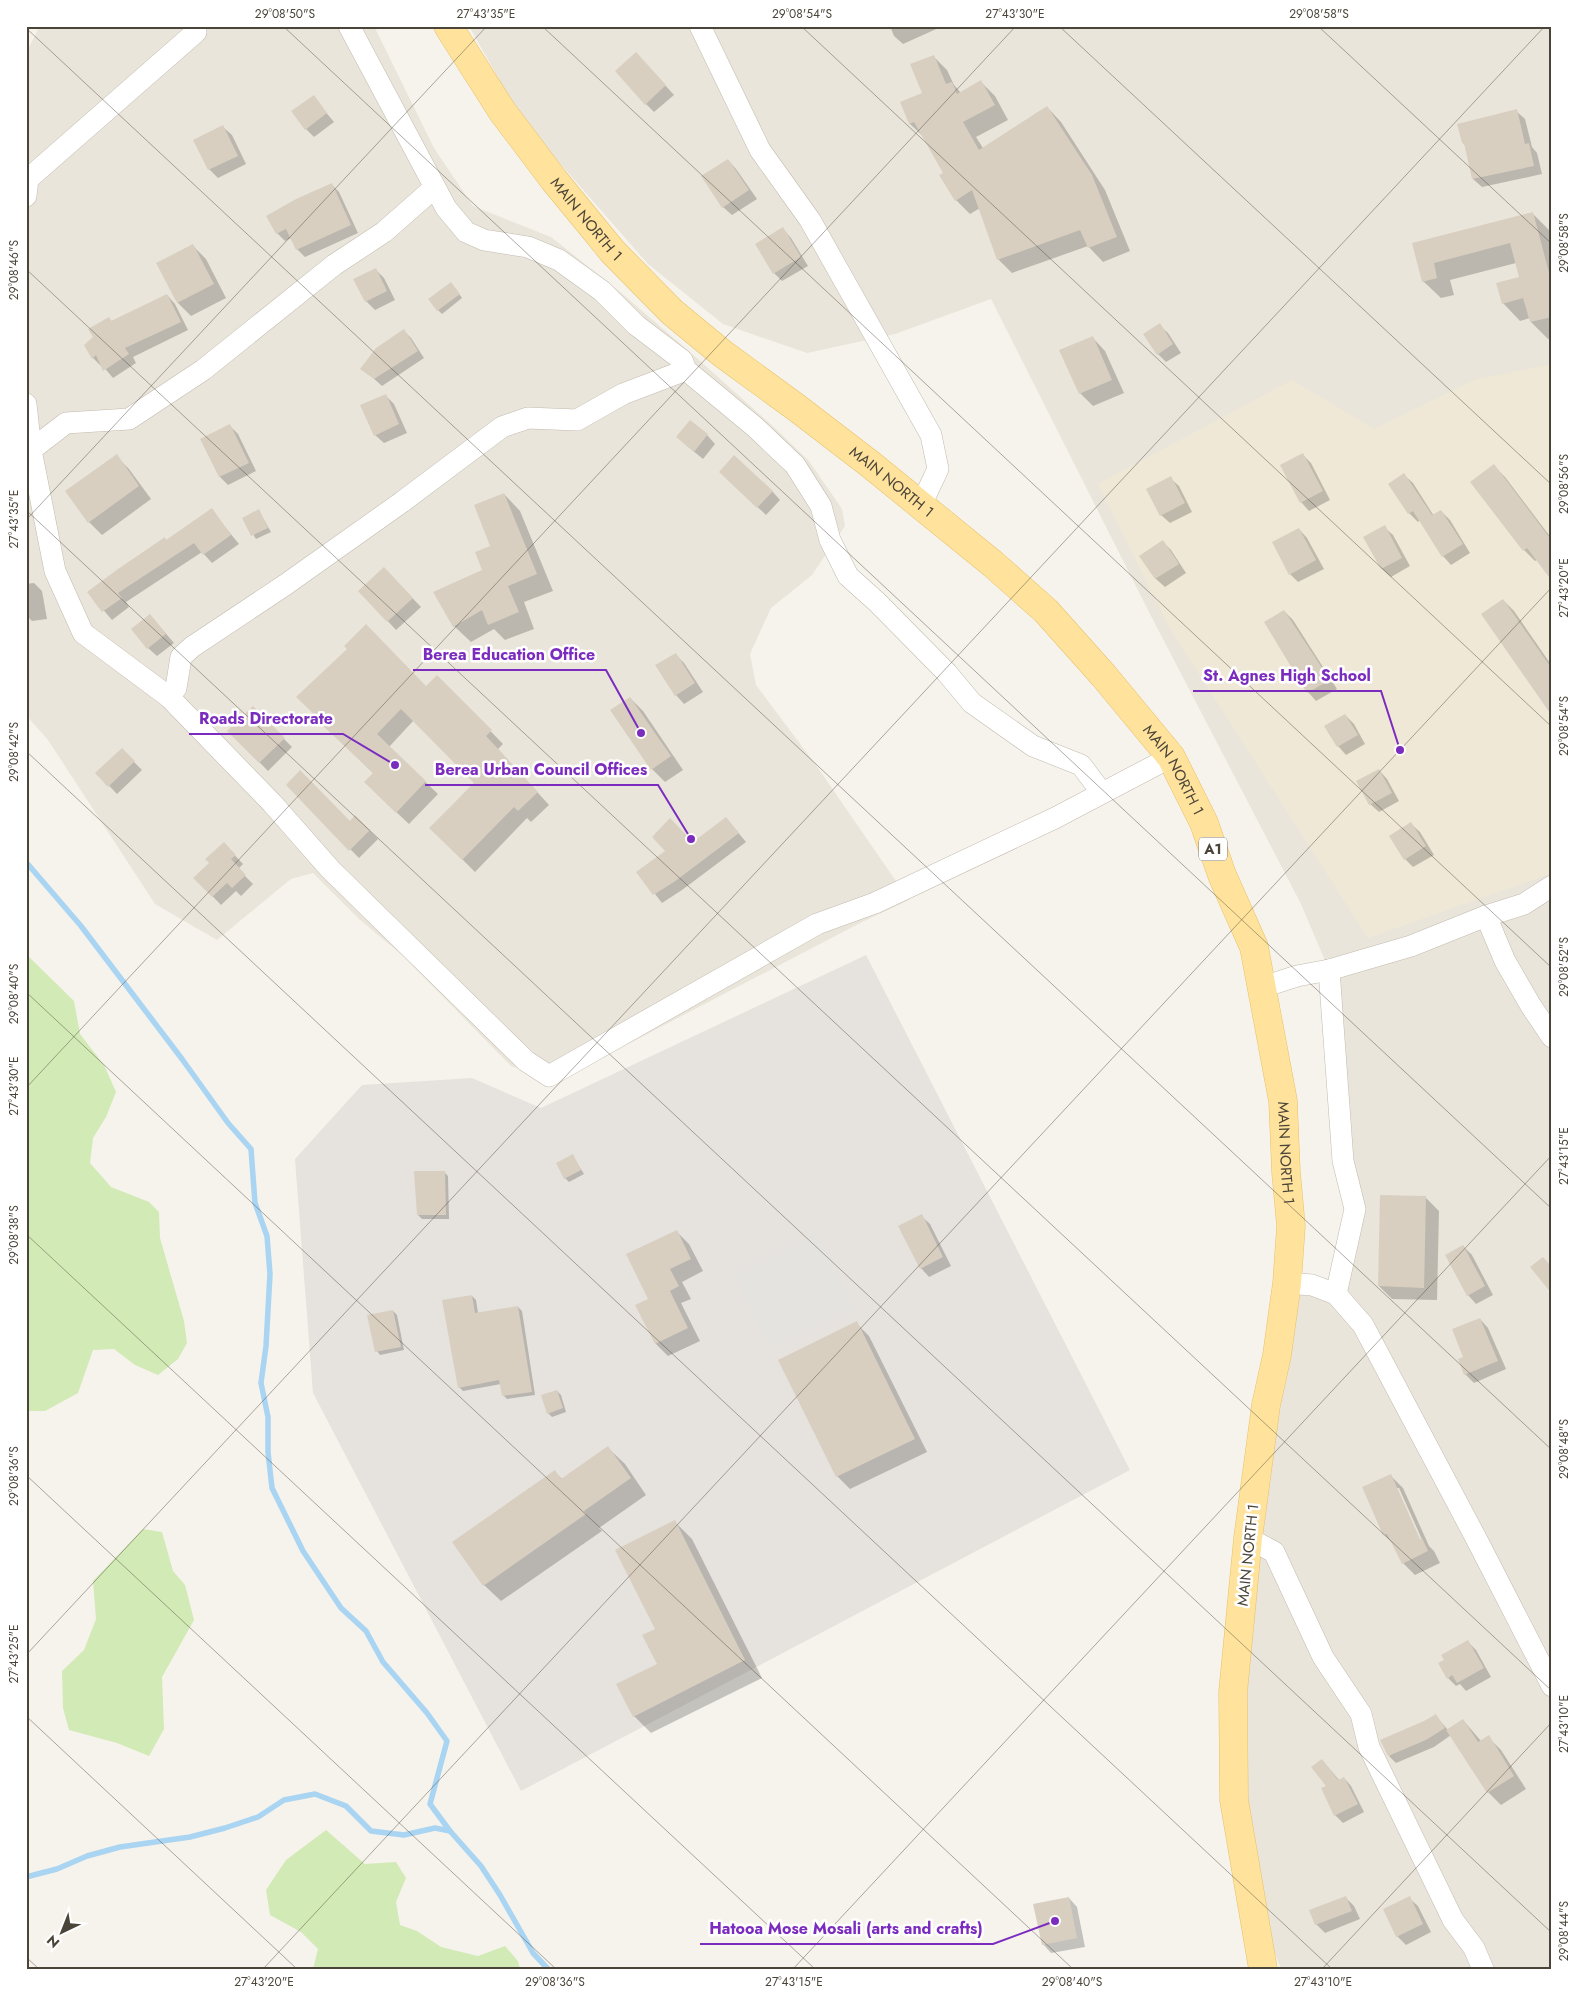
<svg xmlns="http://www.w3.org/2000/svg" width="1578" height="1995" font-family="Jost,sans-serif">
<rect width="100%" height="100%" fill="#f6f3ec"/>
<!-- residential -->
<g fill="#eae5da">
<path d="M40,26H374L434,148L473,206L551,237L619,291L699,360L776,429L809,461L842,509L845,526L812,575L771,608L750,654L756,685L816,765L909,900L864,921L555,1082L511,1066L403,956L359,919L313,873L291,879L217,940L155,904L48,740L26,715V155L28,153L26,60L28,49Z"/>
<path d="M469,26H1552V1969H1281L1250,1891L1234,1800L1287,1283L1336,1294L1355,1209L1329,970L1301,904L1151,616L991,299L895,334L807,353L723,324L648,264L522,120Z"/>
</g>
<!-- industrial -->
<path fill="#e6e2dd" d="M866,955L1130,1470L521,1791L313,1393L295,1159L362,1085L472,1078L541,1108Z"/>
<!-- education -->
<path fill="#efe8d6" d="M1552,364V873L1368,938L1169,627L1098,484L1292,380L1374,429L1474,380Z"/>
<!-- green -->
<g fill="#d2eab5">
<path d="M26,954L74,1001L80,1034L104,1065L116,1092L106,1117L93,1138L90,1163L111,1187L149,1202L159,1212L160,1238L184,1321L187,1343L178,1359L158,1375L135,1365L114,1349L93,1350L78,1393L45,1411H26Z"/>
<path d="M143,1529L162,1532L173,1571L185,1585L194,1620L162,1677L164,1729L149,1756L117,1743L69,1730L63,1708L62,1671L84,1650L96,1619L93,1581Z"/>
<path d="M326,1830L365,1864L396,1862L406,1878L396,1902L400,1925L417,1931L441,1947L478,1956L505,1946L518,1961L520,1969H313L318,1949L301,1932L270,1915L266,1890L286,1860Z"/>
</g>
<!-- parking -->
<path fill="#e5e3e0" d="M818,1233L855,1308L771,1348L735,1274Z"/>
<!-- shadow -->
<g fill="#0003" fill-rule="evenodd">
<path d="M890,26H943L903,44L894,36Z"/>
<path d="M933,56L947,70L954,85L961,93L981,82L995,96L1008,120L976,137L983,148L1047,107L1061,122L1105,190L1130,251L1103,262L1088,246L1012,273L998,259L980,208L970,214L956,200L945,173L925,138L910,124L902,103L924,94Z"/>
<path d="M644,62L674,95L654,112L646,104Z"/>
<path d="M313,97L334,122L314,137L306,129Z"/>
<path d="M1516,111L1525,119L1532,147L1537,153L1542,174L1482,187L1473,179L1466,146L1463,143Z"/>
<path d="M223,127L232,135L246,164L218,178L209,169Z"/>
<path d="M728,160L736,169L757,199L732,215L723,207Z"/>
<path d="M331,184L339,192L358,233L305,257L297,249L291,238L285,241L277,233Z"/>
<path d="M1533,214L1550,231L1552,237V338L1548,339L1531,322L1530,318L1520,321L1503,303L1520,278L1516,263L1450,280L1454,295L1441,298L1423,281L1413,244Z"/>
<path d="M783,229L791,238L808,266L782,281L774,273Z"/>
<path d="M193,246L206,259L226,298L191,316L178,303L158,264Z"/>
<path d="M375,269L384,278L395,300L375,310L366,301Z"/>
<path d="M455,288L462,298L442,314L438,310Z"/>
<path d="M167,295L175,304L188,330L133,357L136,363L113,378L102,365L101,366L93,358L109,318L112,322Z"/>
<path d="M1159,325L1168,333L1181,353L1166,362L1158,354Z"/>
<path d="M404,331L411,338L424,358L382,386L362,368Z"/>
<path d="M1092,337L1105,351L1124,393L1093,406L1080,393Z"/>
<path d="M385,395L394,404L407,433L384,443L375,435Z"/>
<path d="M229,425L238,434L256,471L228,485L220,477L201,439Z"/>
<path d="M707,435L715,444L703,459L686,445Z"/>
<path d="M1302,454L1311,463L1330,500L1309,511L1301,502Z"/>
<path d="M116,456L129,469L151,499L102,535L89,522Z"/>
<path d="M1494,466L1505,477L1552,539V579L1537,560L1535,561L1524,550Z"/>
<path d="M1404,475L1413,483L1434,516L1441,511L1450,520L1470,553L1451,565L1443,556L1420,520L1418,522L1409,513L1390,484Z"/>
<path d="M1170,478L1179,486L1192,512L1170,523L1161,515Z"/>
<path d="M729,480L772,491L780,500L766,515Z"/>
<path d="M504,494L520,511L553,591L524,602L534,629L505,640L494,629L471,642L454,626L484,570L492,546Z"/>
<path d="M211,510L239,544L212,563L202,552L126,602L129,607L112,620L88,592L167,541Z"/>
<path d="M259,511L271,532L256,539L243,518Z"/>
<path d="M1384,527L1393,535L1410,566L1391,577L1382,569L1365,538Z"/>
<path d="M1299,529L1307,538L1324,569L1298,582L1290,574Z"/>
<path d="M1163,542L1171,550L1186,573L1165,587L1156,579L1141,556Z"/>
<path d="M393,578L421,607L396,630L360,591Z"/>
<path d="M34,583L42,591L47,619L32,621L26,615V584Z"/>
<path d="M1503,600L1514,611L1552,666V714Z"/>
<path d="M1284,611L1293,620L1337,689L1316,701L1308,692Z"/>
<path d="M150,615L174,643L157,656L148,648Z"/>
<path d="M675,654L684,663L703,692L684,704L676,695Z"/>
<path d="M437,676L503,744L498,749L549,805L531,822L527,818L475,872L431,828L475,782L414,720L389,747L438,794L409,824L378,795L374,774L333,734L426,687Z"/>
<path d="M630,698L643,711L683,770L665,782L652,769Z"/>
<path d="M253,708L292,747L268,771L229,731Z"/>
<path d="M1345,715L1354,724L1365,744L1346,755L1338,746Z"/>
<path d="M122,750L142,770L117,794L97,773Z"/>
<path d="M1379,770L1387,779L1399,801L1379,812L1370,804Z"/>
<path d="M287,785L350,823L355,817L378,839L359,858Z"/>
<path d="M726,818L746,842L682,890L662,903L638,872L693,843Z"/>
<path d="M1411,824L1420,832L1434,855L1413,867L1405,859Z"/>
<path d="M224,844L243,864L238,869L253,884L241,896L236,891L221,905L195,878L211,863Z"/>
<path d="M572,1155L584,1174L569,1182L565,1178Z"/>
<path d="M444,1172L448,1176L449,1219H422L418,1215Z"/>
<path d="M1426,1198L1439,1211L1437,1300L1392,1299L1379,1286Z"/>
<path d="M921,1216L930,1224L951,1266L929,1277L921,1268Z"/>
<path d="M676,1231L689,1244L703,1271L682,1282L691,1299L681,1303L700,1341L668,1356L656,1344L650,1299Z"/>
<path d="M1463,1246L1472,1255L1493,1295L1476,1304L1468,1295Z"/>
<path d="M472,1296L476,1300L478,1313L518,1307L522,1311L535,1395L507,1399L503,1395L501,1384L463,1391L459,1387Z"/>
<path d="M393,1311L397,1315L404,1350L380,1355L377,1351Z"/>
<path d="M1480,1319L1488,1328L1506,1369L1474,1383L1465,1374V1357Z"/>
<path d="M856,1323L869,1336L927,1452L850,1489L837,1476L780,1361Z"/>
<path d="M557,1391L561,1395L566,1412L552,1417L548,1413Z"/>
<path d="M608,1448L625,1464L646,1495L599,1528L602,1531L501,1601L484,1585L555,1472L563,1480Z"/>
<path d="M1391,1476L1403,1488L1429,1546L1434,1551L1440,1563L1415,1575L1403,1563L1393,1544L1384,1534ZM1396,1488H1399L1424,1544L1421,1545Z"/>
<path d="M675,1522L692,1539L762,1678L651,1733L634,1716L659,1665L656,1630Z"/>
<path d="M1467,1641L1476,1650L1491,1677L1466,1691L1460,1684L1456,1686L1448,1678Z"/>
<path d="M1435,1715L1448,1730L1463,1720L1481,1741L1488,1737L1501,1750L1526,1789L1501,1805L1488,1792L1451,1735L1434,1747L1396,1763L1389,1756Z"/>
<path d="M1322,1760L1339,1780L1344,1778L1351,1786L1364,1812L1343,1823L1335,1815Z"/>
<path d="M1069,1898L1077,1907L1085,1947L1051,1953L1043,1944Z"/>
<path d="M1346,1898L1354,1906L1360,1919L1325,1933L1316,1924Z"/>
<path d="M1409,1898L1418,1906L1431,1932L1406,1945L1397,1936Z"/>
</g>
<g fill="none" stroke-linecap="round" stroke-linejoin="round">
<!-- stream -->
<g stroke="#a9d4f2" stroke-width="5.5">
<path d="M26,862L81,926L182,1059L228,1123L251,1149L255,1203L267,1236L270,1274L266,1346L261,1383L268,1417V1452L272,1488L303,1551L341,1608L366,1631L383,1662L427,1713L447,1741L430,1804L450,1831L481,1866L500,1895L533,1953L548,1969"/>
<path d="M26,1877L57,1869L87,1856L120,1847L190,1837L225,1828L258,1817L284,1800L315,1794L346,1806L371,1831L404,1835L435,1828L450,1831"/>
</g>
</g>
<!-- building -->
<g fill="#d8cfc1">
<path d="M636,52L666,85L645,105L615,71Z"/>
<path d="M934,55L946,84L952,82L957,94L981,80L995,105L963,122L979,150L1047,106L1092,175L1117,237L1088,248L1080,230L997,260L972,190L955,201L939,175L943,173L914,122L909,124L900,102L922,93L910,64Z"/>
<path d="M314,95L327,113L305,130L291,111Z"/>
<path d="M1517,109L1525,144L1529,143L1534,166L1472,179L1464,143H1462L1457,124Z"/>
<path d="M223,125L238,156L208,170L193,140Z"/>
<path d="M728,159L749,190L722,208L701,176Z"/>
<path d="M332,183L351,225L296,250L286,229L276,234L266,216L296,199Z"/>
<path d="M1533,212L1552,284V317L1530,322L1523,298L1502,304L1496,283L1519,277L1510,243L1434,263L1437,278L1422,282L1412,243Z"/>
<path d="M783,227L801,257L773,274L755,244Z"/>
<path d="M193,244L214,284L177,303L156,263Z"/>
<path d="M376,268L387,291L365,302L353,279Z"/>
<path d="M451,282L460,294L437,311L428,299Z"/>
<path d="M167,294L181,322L125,348L129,354L103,371L96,355L92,359L84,345L93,337L88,329L109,317L111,321Z"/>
<path d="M1160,323L1173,344L1157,355L1143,334Z"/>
<path d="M404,329L418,351L374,379L360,369L376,348Z"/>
<path d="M1093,336L1112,380L1079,394L1059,350Z"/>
<path d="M386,394L399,424L374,436L360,405Z"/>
<path d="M690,420L708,434L694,452L676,437Z"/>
<path d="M230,424L249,463L219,477L200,439Z"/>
<path d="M1303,453L1323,491L1300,503L1280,465Z"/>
<path d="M117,454L139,486L88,523L65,491Z"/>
<path d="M734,455L773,491L757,508L719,472Z"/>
<path d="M1494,464L1552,541V581L1527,548L1523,551L1470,482Z"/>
<path d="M1404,473L1432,515L1441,510L1463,544L1442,557L1413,511L1408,514L1388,484Z"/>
<path d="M1171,476L1185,503L1160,516L1146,489Z"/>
<path d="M504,493L537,574L508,586L519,612L488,625L482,610L453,627L433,592L482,570L475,552L490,546L474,505Z"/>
<path d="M212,508L231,535L203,555L194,543L118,593L122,598L102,612L87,592L118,569L165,537L166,540Z"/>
<path d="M259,509L268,528L251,536L242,518Z"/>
<path d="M1385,525L1402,558L1381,569L1363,537Z"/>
<path d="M1299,528L1316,560L1289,575L1272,542Z"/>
<path d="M1163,540L1179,564L1155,579L1139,556Z"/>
<path d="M384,567L413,598L387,622L358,591Z"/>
<path d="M1503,599L1552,669V716L1481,614Z"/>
<path d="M1284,610L1330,680L1307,693L1264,622Z"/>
<path d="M150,614L166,634L147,649L131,629Z"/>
<path d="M366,624L426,686L437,675L492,730L486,736L538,792L518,811L514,807L462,860L429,828L474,783L401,709L377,734L426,781L396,813L364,782L373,773L319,722L320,720L296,697L347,649L344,646Z"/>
<path d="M676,653L695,683L675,696L655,665Z"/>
<path d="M630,697L671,756L651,770L610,710Z"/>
<path d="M253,706L285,738L259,763L227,731Z"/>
<path d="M1345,714L1358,735L1337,747L1324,726Z"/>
<path d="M122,748L135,761L108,787L95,773Z"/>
<path d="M1379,769L1392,793L1369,805L1356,781Z"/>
<path d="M300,770L350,821L355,815L370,830L349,851L286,785Z"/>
<path d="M726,817L739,833L674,882L653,895L636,872L665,851L652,837L670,818L693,842Z"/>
<path d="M1411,822L1426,846L1404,860L1389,836Z"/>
<path d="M224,842L236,855L231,859L246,875L232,888L227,883L212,897L193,878L209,863L205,859Z"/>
<path d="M573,1154L581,1170L564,1179L556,1163Z"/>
<path d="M414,1171H445L446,1215H417Z"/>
<path d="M1380,1195L1426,1196L1424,1288L1378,1286Z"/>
<path d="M922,1214L943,1257L920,1269L898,1226Z"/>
<path d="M677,1230L691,1259L670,1269L679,1286L670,1291L688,1328L655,1344L635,1305L648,1299L626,1254Z"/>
<path d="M1463,1245L1485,1286L1467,1296L1445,1255Z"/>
<path d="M1543,1257L1552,1267V1294L1530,1267Z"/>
<path d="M472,1295L475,1313L518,1306L532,1392L502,1396L499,1380L458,1388L442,1300Z"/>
<path d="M393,1310L401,1347L375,1352L367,1315Z"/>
<path d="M1480,1318L1498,1361L1464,1375L1458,1359L1463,1357L1452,1329Z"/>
<path d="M857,1321L915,1439L836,1477L778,1360Z"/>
<path d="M557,1390L563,1408L547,1414L541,1395Z"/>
<path d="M608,1446L631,1478L584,1511L586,1514L483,1586L452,1542L555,1470L561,1479Z"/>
<path d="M1391,1474L1420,1539L1422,1538L1428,1551L1402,1564L1387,1534L1383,1535L1362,1487Z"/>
<path d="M675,1520L745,1660L633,1717L616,1684L657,1664L642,1635L655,1629L615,1550Z"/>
<path d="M1468,1640L1484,1668L1457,1683L1452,1675L1447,1679L1438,1663L1444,1660L1441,1655Z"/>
<path d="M1436,1714L1445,1728L1426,1740L1388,1756L1380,1740L1424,1721Z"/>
<path d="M1463,1719L1478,1742L1489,1735L1514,1776L1487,1793L1446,1730Z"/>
<path d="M1322,1759L1338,1780L1344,1777L1358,1804L1334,1816L1321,1788L1326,1786L1311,1767Z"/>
<path d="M1346,1896L1352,1911L1315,1925L1309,1910Z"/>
<path d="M1410,1896L1423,1924L1396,1937L1383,1909Z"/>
<path d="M1069,1897L1077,1938L1042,1945L1033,1904Z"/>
</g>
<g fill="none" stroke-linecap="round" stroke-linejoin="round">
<!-- minor casing -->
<g stroke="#c2bbae" stroke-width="22">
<g id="minor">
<path d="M349,26L446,208L466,232L484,240L528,247L559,260L602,291L636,325L682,360L686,370L755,427L795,465L821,506L830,540L848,576L877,602L947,673L972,703L1033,746L1081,765L1102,793"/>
<path d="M700,26L760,150L810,220L931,435L938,469L921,505"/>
<path d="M26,196L28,179L196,32"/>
<path d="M686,370L623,394L577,420L528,418L502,427L402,502L285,585L192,647L181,657L176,688L169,697L272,803L330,869L526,1061L549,1076L817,924L875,903L1055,818L1171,757"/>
<path d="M26,404L31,450L66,423L129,419L203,370L334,265L384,232L434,188"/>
<path d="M31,450L55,571L83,633L169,697"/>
<path d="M1486,916L1505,961L1531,1006L1552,1037"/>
<path d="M1329,970L1343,1161L1355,1209L1336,1294"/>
<path d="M1263,987L1297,976L1329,970L1411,946L1486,916L1524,904L1552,886"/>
<path d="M1287,1283L1312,1285L1336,1294L1363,1325L1478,1542L1552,1686"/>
<path d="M1248,1538L1274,1552L1323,1657L1361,1714L1369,1747L1453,1920L1474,1948L1483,1969"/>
</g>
</g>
<!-- major casing -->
<g stroke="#e6c16a" stroke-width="29">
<g id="major">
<path id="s1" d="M448,26L502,111L554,180L613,252L672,312L723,354L797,408L870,464L993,564L1046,611L1104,676L1171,757L1204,823L1222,875L1254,947L1283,1101L1286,1172L1291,1226L1287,1283L1277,1355L1266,1405L1248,1538L1233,1692L1234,1800L1263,1969"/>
</g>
</g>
<!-- minor -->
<use href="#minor" stroke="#fff" stroke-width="21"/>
<!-- major -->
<use href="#major" stroke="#ffe39c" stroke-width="28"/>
</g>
<!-- ticks -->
<path fill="none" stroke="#4b4439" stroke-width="1" stroke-opacity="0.45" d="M283,26L1552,1209M542,26L1552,968M801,26L1552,727M1059,26L1552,485M1318,26L1552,244M26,28L1552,1450M26,269L1552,1691M26,510L1552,1933M26,520L487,26M26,751L1332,1969M26,992L1073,1969M26,1088L1016,26M26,1234L815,1969M26,1475L556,1969M26,1655L1545,26M26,1716L297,1969M26,1957L39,1969M263,1969L1552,587M793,1969L1552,1155M1322,1969L1552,1722"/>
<g text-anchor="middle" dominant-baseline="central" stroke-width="5" stroke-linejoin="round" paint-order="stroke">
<!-- shield labels -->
<rect fill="#fff" stroke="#817c74" stroke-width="1" x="1199" y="837.5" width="28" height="23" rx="4"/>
<g font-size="14" font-weight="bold" fill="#4b4439">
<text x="1213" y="849">A1</text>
</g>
<!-- street labels -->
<g font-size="15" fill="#4b4439" stroke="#fff">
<text stroke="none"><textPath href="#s1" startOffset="238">MAIN NORTH 1</textPath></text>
<text stroke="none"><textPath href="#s1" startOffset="642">MAIN NORTH 1</textPath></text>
<text stroke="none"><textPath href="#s1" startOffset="1048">MAIN NORTH 1</textPath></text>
<text stroke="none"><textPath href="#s1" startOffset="1452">MAIN NORTH 1</textPath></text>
<text transform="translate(1248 1555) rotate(-84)">MAIN NORTH 1</text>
</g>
</g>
<!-- callouts -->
<path fill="none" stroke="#7b2cbf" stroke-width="2" d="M641 733L606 670H413M1400 750L1381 691H1193M395 765L343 734H189M691 839L658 785H425M1055 1921L993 1944H700"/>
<g fill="#7b2cbf" stroke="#fff" stroke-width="2">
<circle cx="641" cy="733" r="5"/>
<circle cx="1400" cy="750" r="5"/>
<circle cx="395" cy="765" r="5"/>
<circle cx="691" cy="839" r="5"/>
<circle cx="1055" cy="1921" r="5"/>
</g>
<g font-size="16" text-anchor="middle" font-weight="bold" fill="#7b2cbf" stroke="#fff" stroke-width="5" stroke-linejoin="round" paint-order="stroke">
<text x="509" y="660">Berea Education Office</text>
<text x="1287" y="681">St. Agnes High School</text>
<text x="266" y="724">Roads Directorate</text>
<text x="541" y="775">Berea Urban Council Offices</text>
<text x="846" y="1934">Hatooa Mose Mosali (arts and crafts)</text>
</g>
<!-- border -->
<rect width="1578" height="1995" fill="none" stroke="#ffffff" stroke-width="55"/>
<!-- north arrow -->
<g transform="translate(62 1932) rotate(223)" stroke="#ffffff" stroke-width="4" paint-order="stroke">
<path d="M0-4L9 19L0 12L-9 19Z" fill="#4b4439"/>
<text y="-8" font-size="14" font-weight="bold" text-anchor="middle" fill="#4b4439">N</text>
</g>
<rect x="28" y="28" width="1522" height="1940" fill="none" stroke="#4b4439" stroke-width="2"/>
<g font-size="12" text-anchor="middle" fill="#4b4439">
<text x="285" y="18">29°08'50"S</text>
<text x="486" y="18">27°43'35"E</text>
<text x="802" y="18">29°08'54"S</text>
<text x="1015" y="18">27°43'30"E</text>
<text x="1319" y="18">29°08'58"S</text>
<text transform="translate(1564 243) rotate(-90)" y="4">29°08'58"S</text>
<text transform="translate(14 270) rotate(-90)" y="4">29°08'46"S</text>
<text transform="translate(1564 484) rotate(-90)" y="4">29°08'56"S</text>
<text transform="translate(14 519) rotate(-90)" y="4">27°43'35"E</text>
<text transform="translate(1564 588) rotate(-90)" y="4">27°43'20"E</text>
<text transform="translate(1564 726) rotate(-90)" y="4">29°08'54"S</text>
<text transform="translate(14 752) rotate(-90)" y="4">29°08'42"S</text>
<text transform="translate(1564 967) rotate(-90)" y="4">29°08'52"S</text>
<text transform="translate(14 994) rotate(-90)" y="4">29°08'40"S</text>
<text transform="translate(14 1086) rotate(-90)" y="4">27°43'30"E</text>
<text transform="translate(1564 1156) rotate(-90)" y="4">27°43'15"E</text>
<text transform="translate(14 1235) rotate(-90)" y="4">29°08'38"S</text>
<text transform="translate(1564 1449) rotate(-90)" y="4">29°08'48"S</text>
<text transform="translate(14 1476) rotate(-90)" y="4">29°08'36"S</text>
<text transform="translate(14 1654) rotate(-90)" y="4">27°43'25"E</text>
<text transform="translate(1564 1724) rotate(-90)" y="4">27°43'10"E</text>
<text transform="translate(1564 1931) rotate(-90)" y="4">29°08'44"S</text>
<text x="264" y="1986">27°43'20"E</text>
<text x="555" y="1986">29°08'36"S</text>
<text x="794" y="1986">27°43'15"E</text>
<text x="1072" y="1986">29°08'40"S</text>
<text x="1323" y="1986">27°43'10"E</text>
</g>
</svg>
